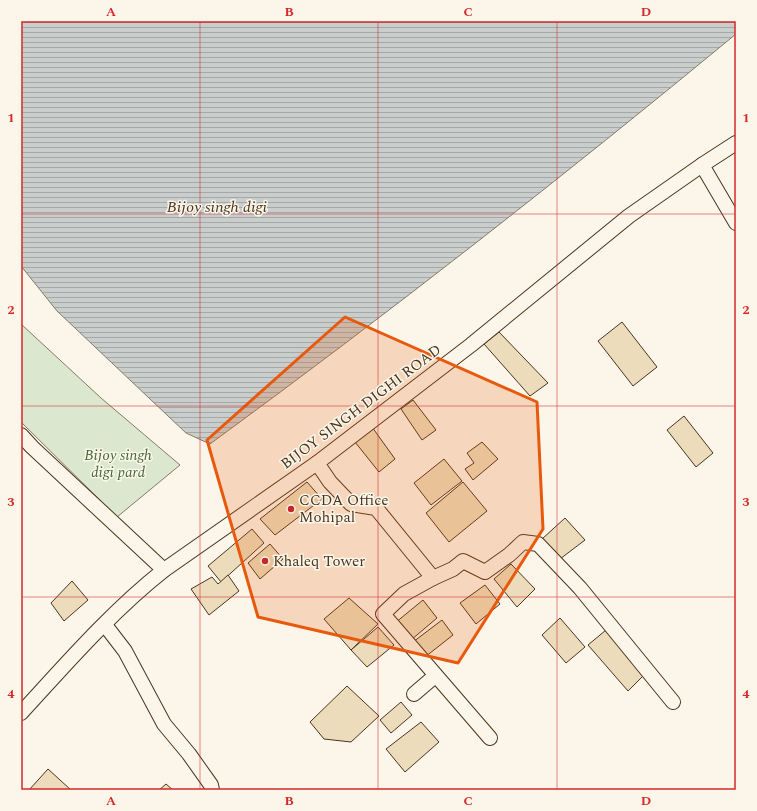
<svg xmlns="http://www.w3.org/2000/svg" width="757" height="811" font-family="Spectral,serif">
<defs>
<pattern id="water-rules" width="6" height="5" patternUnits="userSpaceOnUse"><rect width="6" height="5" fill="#c9cecd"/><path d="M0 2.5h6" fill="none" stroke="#a5a8a6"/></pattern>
</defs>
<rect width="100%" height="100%" fill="#fbf6e9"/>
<!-- green -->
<path fill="#dce7d0" stroke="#887966" d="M21,324L101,398L180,465L117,517L21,422Z"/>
<!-- water -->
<path fill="url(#water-rules)" stroke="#887966" d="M21,21H736V34C564,176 389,313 210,444L186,433L57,311L21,266Z"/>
<!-- building -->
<g fill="#ecdcbc" stroke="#4a3520">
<path d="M622,322L657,367L633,386L598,341Z"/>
<path d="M499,332L548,383L530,396L484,344Z"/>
<path d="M413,400L436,430L422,440L401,409Z"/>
<path d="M684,416L713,453L696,467L667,430Z"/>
<path d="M372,427L395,459L379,472L355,442Z"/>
<path d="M482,442L498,459L473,480L465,469L474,463L467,453Z"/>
<path d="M444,459L462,481L431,505L414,483Z"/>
<path d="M307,482L322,499L275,535L260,519Z"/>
<path d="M463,482L487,511L449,542L426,513Z"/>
<path d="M565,518L585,540L560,559L542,539Z"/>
<path d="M252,529L264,543L221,582L208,566Z"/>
<path d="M270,544L283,559L260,579L248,563Z"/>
<path d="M511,564L535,589L517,607L494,579Z"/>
<path d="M228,575L239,591L209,615L191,589L212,577L218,584Z"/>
<path d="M72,581L88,600L64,621L51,603Z"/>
<path d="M485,585L500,604L476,624L460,603Z"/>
<path d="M349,598L378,624L351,650L324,619Z"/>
<path d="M423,600L437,618L411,640L395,623Z"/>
<path d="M560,618L585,647L566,663L542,635Z"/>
<path d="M442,620L453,635L425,657L413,642Z"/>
<path d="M378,627L394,645L367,667L351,650Z"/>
<path d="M606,630L644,675L628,691L588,645Z"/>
<path d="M347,686L379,716L351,742L324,739L310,722Z"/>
<path d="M401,702L412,715L391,733L380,720Z"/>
<path d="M421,722L439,742L405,772L386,749Z"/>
<path d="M48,769L71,790H29Z"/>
<path d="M166,784L173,790H159Z"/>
</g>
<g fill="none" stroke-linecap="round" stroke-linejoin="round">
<!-- street casing -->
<g stroke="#4a3520" stroke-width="16">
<g id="street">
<path d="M702,165L736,223"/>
<path d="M21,435L32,447L164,570"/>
<path d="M317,463L330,482L351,504L376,508L433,578L404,594L383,614L490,738"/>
<path d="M433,578L453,569L463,561L485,572L509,555L523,542L538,544L580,588L673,702"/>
<path d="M105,625L125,651L164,724L189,754L211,785L212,790"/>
<path d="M414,694L435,676"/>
<path d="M21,713C66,664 111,612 164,570L317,463L471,345L629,216L702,165L736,143"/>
</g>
</g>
<!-- street -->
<use href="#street" stroke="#fbf6e9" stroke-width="14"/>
</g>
<!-- marked area -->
<path fill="#e8590c" fill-opacity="0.2" stroke="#e8590c" stroke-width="3" stroke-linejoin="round" d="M345,317L537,402L543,529L458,663L258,617L207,440Z"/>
<!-- grid -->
<path fill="none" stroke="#d62828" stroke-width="1" stroke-opacity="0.55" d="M200,21V790M378,21V790M557,21V790M21,214H736M21,406H736M21,597H736"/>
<!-- markers -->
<g fill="#c62828" stroke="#fbf6e9" stroke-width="1.5">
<circle cx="291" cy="509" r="4"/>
<circle cx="265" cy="561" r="4"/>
</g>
<g text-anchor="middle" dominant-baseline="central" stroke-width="3" stroke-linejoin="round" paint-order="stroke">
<!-- street labels -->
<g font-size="15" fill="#4a3520" stroke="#fbf6e9">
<text transform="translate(361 407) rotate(-37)">BIJOY SINGH DIGHI ROAD</text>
</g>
<!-- park labels -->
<g font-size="15" font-style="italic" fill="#436837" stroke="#fbf6e9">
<text x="118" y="455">Bijoy singh<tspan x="118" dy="17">digi pard</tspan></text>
</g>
<!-- poi labels -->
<g font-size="15" fill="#4a3520" stroke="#fbf6e9" text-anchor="start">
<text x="299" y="500">CCDA Office<tspan x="299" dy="17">Mohipal</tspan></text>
<text x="273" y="561">Khaleq Tower</text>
</g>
<!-- water labels -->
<g font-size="16" font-style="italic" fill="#4a3520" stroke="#fbf6e9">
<text x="217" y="207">Bijoy singh digi</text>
</g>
</g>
<!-- border -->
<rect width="757" height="811" fill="none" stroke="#fbf6e9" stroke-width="44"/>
<rect x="22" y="22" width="713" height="767" fill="none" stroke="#d62828" stroke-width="1.5"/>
<g font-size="13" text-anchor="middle" font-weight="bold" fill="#d62828">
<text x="111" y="16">A</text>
<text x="289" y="16">B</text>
<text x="468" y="16">C</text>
<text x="646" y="16">D</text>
<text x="11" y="122">1</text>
<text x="746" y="122">1</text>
<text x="11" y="314">2</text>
<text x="746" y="314">2</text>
<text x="11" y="506">3</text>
<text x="746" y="506">3</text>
<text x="11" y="698">4</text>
<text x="746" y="698">4</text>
<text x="111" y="805">A</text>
<text x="289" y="805">B</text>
<text x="468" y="805">C</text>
<text x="646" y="805">D</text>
</g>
</svg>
